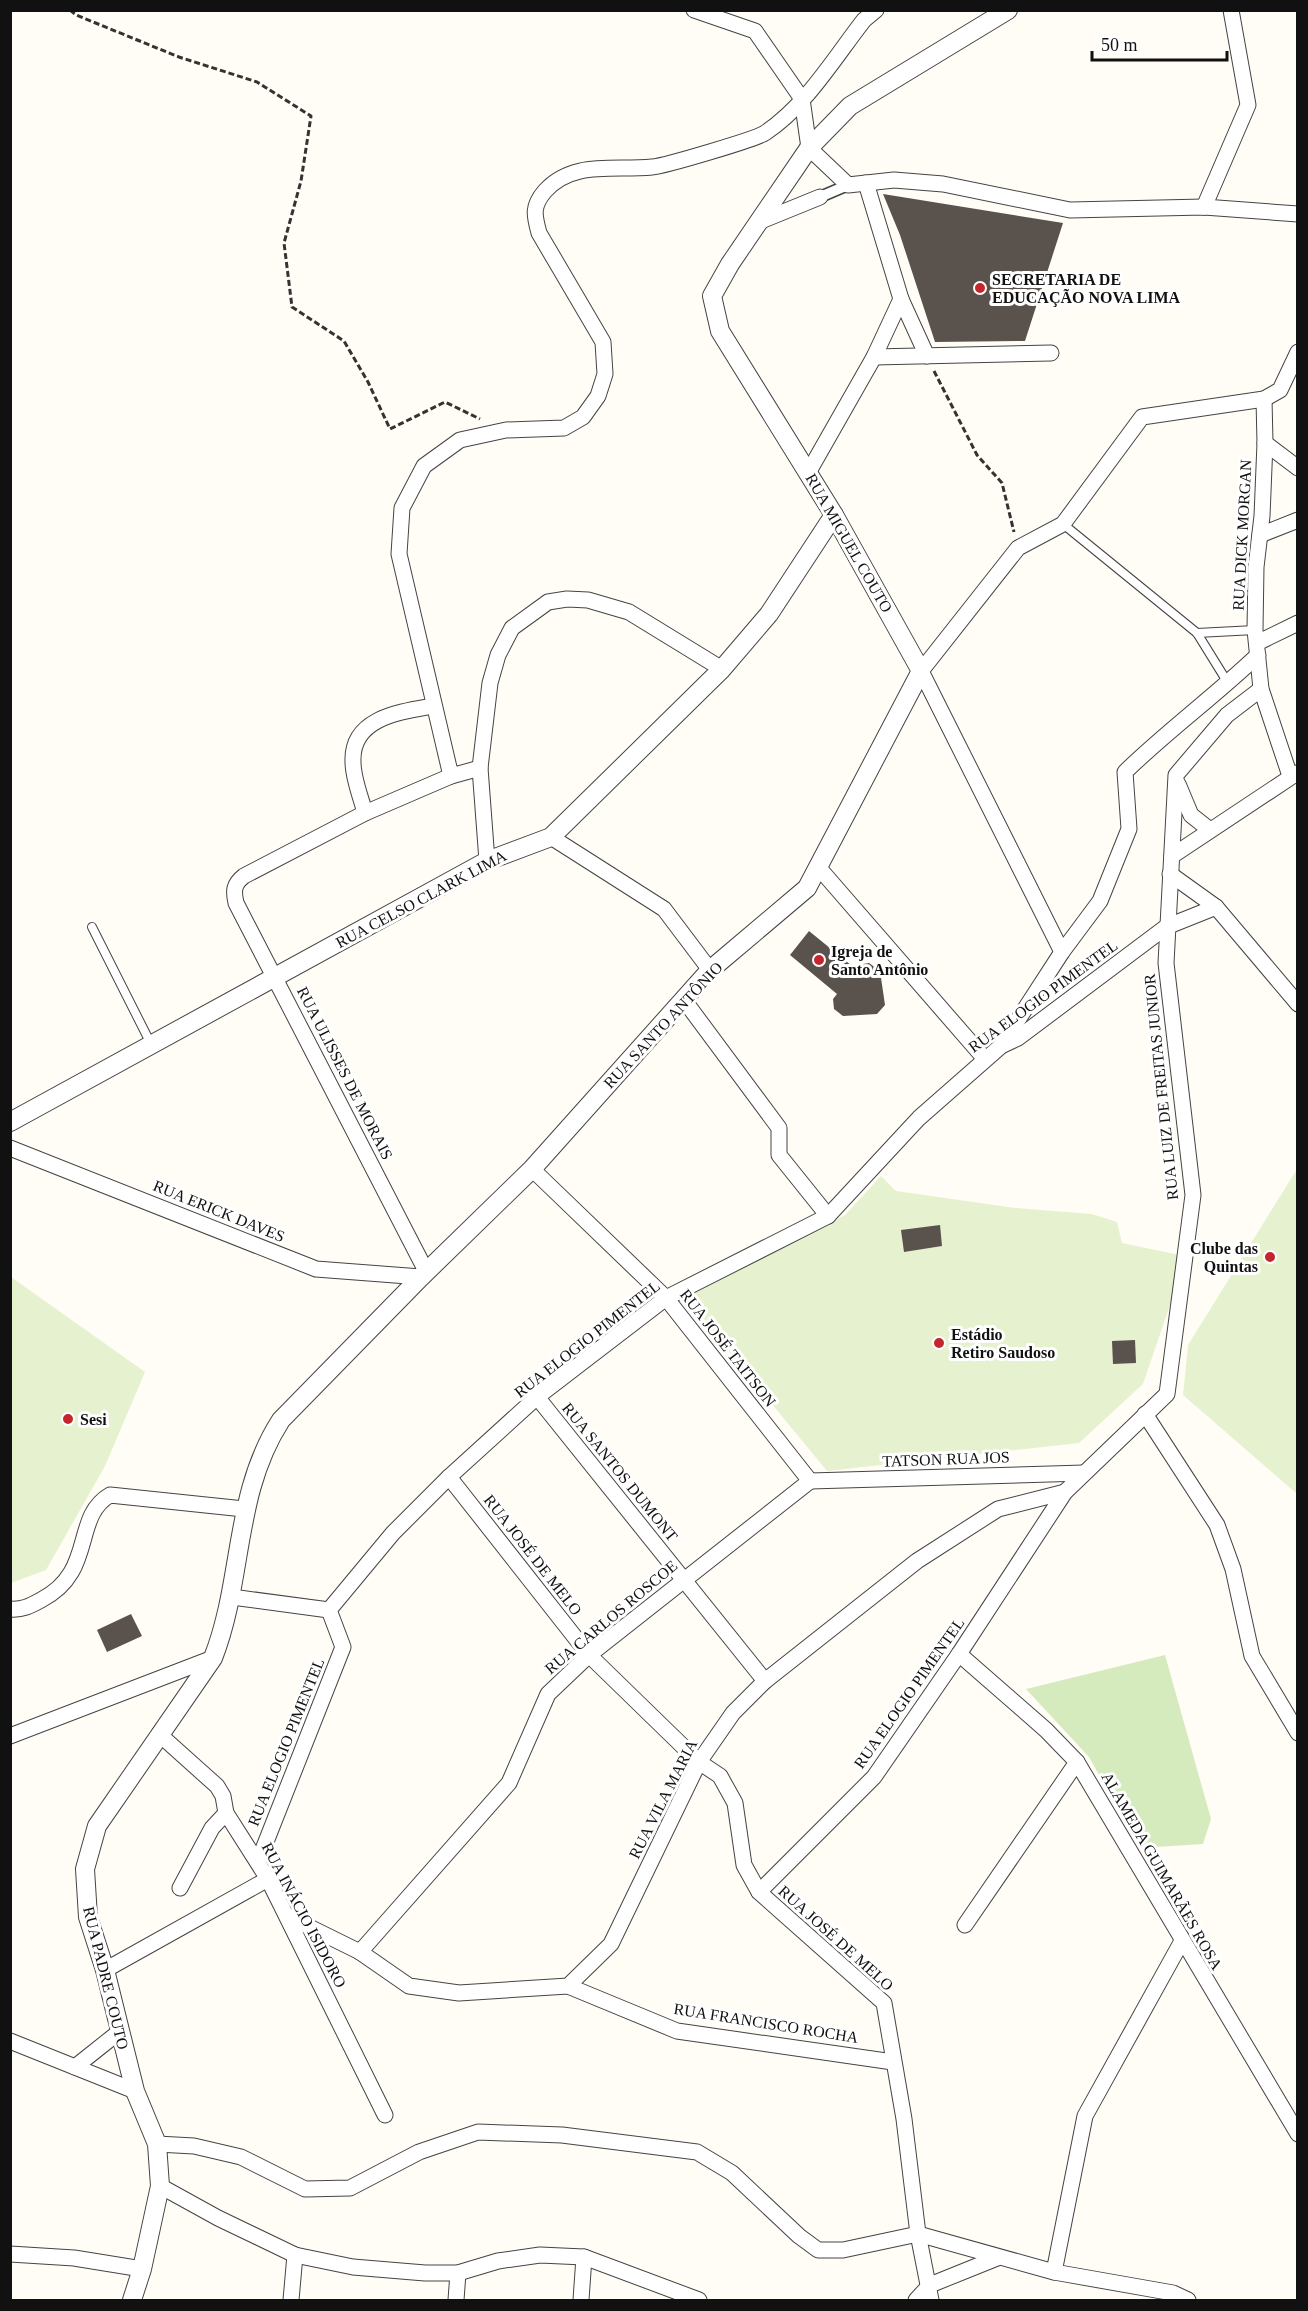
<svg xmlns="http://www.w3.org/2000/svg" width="1308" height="2311" font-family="'Times New Roman',serif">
<rect width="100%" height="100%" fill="#fffdf5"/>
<!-- green -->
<path fill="#d5ebbd" d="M1165,1655L1211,1819L1203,1844L1140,1848L1089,1757L1026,1689Z"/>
<!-- pitch -->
<g fill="#e6f2cf">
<path d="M1297,1169V1494L1183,1395L1188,1345Z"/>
<path d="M881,1176L896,1191L1015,1208L1092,1214L1117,1222L1122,1243L1180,1255L1171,1302L1143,1384L1079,1443L827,1471L684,1297L845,1215Z"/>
<path d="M11,1277L145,1372L105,1466L46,1570L11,1583Z"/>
</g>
<!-- building -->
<g fill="#5a524d">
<path d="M883,194L1063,223L1025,341L935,342L900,235Z"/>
<path d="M809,931L852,966L869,963L880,971L885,1005L877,1014L843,1016L834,1009L833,999L837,994L790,955Z"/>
<path d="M940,1225L942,1246L904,1252L901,1230Z"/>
<path d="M1135,1340L1136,1363L1113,1364L1112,1341Z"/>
<path d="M131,1614L142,1636L107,1652L97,1630Z"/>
</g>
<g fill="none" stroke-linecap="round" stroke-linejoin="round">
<!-- service casing -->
<g stroke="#444" stroke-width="10">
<g id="service">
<path d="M1063,524L1197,633L1228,683"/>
<path d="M1197,633L1255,630"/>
<path d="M92,927L151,1044"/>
</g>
</g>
<!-- pedestrian casing -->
<g stroke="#444" stroke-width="13">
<path id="pedestrian" d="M820,197L848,185"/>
</g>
<!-- minor casing -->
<g stroke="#444" stroke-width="17">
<g id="minor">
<path d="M694,10L755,31L802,99L809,148L848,185L894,180L943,184L1070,210L1204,207L1298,214"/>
<path d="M1204,207L1248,105L1231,10"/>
<path d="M761,221L820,197"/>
<path d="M901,299L927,356"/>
<path d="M874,357L1051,353"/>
<path d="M1264,399L1265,443L1262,516L1256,567L1255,630L1261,689L1290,776"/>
<path d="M1265,443L1298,468"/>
<path d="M808,473L874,357L901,299L866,183"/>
<path d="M1260,535L1298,520"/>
<path d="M1257,643L1298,623"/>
<path d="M480,768L451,776L399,554L402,508L424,466L460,440L506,430L564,428L583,417L598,396L605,374L603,342L539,233C534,215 532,206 545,191C573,160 614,171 652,167C665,166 756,139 765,133C806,106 835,57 864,20L876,10"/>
<path d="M1178,784L1191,815L1210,830"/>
<path d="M365,813C361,797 353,779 353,762C351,718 399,712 433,706"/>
<path d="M551,837L664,909L710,970"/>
<path d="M1172,856L1297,773"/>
<path d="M487,861L480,768L490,683L498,655L512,628L548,602L567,599L588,600L629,612L722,669"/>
<path d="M819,868L985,1059"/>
<path d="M1170,874L1216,907L1298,1004"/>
<path d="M1062,952L921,671L1018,548L1063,524L1142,417L1264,399L1280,390L1298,352"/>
<path d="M684,1000L779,1128V1155L828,1216"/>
<path d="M1001,1046L1062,952L1100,901L1129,829L1125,772C1167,731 1215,696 1258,655"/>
<path d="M10,1148L316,1269L421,1277"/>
<path d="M532,1169L666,1298L810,1481"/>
<path d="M426,1271L236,903C233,890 234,884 244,876L365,813L451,776"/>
<path d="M537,1397L765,1681"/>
<path d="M1145,1414L1217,1525L1233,1569L1252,1656L1298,1733"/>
<path d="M449,1477L589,1655L699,1762L720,1776L735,1803L744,1865L759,1892L884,2003L904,2119L918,2234L931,2300"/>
<path d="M810,1481L1084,1473"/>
<path d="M232,1597L329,1610"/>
<path d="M10,1609C23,1610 30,1606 41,1600C96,1572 72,1517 110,1495L244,1509"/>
<path d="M959,1654L1046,1730L1077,1762L1298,2134"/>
<path d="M159,1734L217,1786L223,1796L226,1813"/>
<path d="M10,1736L213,1658"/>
<path d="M258,1862L343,1647L329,1610L393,1533L449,1477L537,1397L666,1298L828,1216L919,1118L1001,1046L1018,1038L1166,927L1216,907"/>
<path d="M180,1888L212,1828L226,1813L268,1879L385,2115"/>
<path d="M759,1892L874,1777L959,1654L1065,1492L1167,1394L1193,1195L1166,963L1176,775L1227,715L1261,689"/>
<path d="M287,1916L360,1952L409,1986L459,1993L568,1986L611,1944L699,1762L733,1713L765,1681L917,1561L998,1509L1065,1492"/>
<path d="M965,1925L1077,1762"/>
<path d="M360,1952L509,1783L548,1694L589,1655L810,1481"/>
<path d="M105,1970L268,1879"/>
<path d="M568,1986L677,2031L893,2062"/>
<path d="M10,2041L135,2091"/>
<path d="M75,2067L119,2032"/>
<path d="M157,2144L194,2146L241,2157L305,2189L350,2188L419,2152L478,2132L562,2135L697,2152L732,2173L799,2236L818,2250H843L918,2234L1054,2272L1173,2293L1188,2300"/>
<path d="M160,2186L218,2218L295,2255L353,2267L425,2273H458L498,2261L540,2255L584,2257L699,2300"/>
<path d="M10,2254L74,2258L142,2269"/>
<path d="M1054,2272L1085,2116L1182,1941"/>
<path d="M291,2300L295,2255"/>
<path d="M456,2300L458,2273"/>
<path d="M581,2300L584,2257"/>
<path d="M916,2300L930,2285L997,2258"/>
</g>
</g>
<!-- tertiary casing -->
<g stroke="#444" stroke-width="20">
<g id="tertiary">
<path d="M10,1122L487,861L551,837L722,669L769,614L834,515"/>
<path d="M132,2300L142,2269L160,2186L157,2144L135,2091L105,1970L88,1917L85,1869L97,1826L213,1658C244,1579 233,1494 281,1420L421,1277L532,1169L710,970L807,888L921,671L834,515L720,331L712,296L730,264L809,148L850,106L1008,10"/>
</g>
</g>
<!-- path -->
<g stroke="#333" stroke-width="3" stroke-dasharray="6 3" stroke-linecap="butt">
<path d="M70,10L76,15L179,57L257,82L311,116L301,181L284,243L292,307L344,341L368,382L390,429L445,402L480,419"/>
<path d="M934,371L977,455L1002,483L1014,532"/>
</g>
<!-- service -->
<use href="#service" stroke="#fff" stroke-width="8"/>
<!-- pedestrian -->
<use href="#pedestrian" stroke="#fff" stroke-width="10"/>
<!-- minor -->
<use href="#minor" stroke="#fff" stroke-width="15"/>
<!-- tertiary -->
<use href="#tertiary" stroke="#fff" stroke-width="18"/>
</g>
<!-- markers -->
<g fill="#c4262e" stroke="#fff" stroke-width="2">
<circle cx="980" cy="288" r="6"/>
<circle cx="819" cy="960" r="6"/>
<circle cx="1270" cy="1257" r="6"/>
<circle cx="939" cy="1343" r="6"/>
<circle cx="68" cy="1419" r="6"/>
</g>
<g text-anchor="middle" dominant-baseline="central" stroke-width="6" stroke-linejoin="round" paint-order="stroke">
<!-- poi labels -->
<g font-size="16" font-weight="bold" fill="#111" stroke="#fff" text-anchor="start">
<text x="992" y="279">SECRETARIA DE<tspan x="992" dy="18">EDUCAÇÃO NOVA LIMA</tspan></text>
<text x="831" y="951">Igreja de<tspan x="831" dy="18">Santo Antônio</tspan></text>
<text x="1258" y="1248" text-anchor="end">Clube das<tspan x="1258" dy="18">Quintas</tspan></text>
<text x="951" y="1334">Estádio<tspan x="951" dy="18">Retiro Saudoso</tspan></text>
<text x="80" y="1419">Sesi</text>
</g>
<!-- street labels -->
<g font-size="16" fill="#111" stroke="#fff">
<text transform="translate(1242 535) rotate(-87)">RUA DICK MORGAN</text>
<text transform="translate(849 543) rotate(60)">RUA MIGUEL COUTO</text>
<text transform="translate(421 899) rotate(-28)">RUA CELSO CLARK LIMA</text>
<text transform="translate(1043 996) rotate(-36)">RUA ELOGIO PIMENTEL</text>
<text transform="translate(663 1025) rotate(-47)">RUA SANTO ANTÔNIO</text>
<text transform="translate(345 1073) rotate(63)">RUA ULISSES DE MORAIS</text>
<text transform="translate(1161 1087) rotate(-96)">RUA LUIZ DE FREITAS JUNIOR</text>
<text transform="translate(219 1211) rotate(22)">RUA ERICK DAVES</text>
<text transform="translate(587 1339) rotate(-38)">RUA ELOGIO PIMENTEL</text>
<text transform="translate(728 1348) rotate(52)">RUA JOSÉ TAITSON</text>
<text transform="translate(946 1459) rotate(-2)">TATSON RUA JOS</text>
<text transform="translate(620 1472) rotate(51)">RUA SANTOS DUMONT</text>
<text transform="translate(533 1555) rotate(52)">RUA JOSÉ DE MELO</text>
<text transform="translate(611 1617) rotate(-40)">RUA CARLOS ROSCOE</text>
<text transform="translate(909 1693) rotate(-55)">RUA ELOGIO PIMENTEL</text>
<text transform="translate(286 1742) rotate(-68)">RUA ELOGIO PIMENTEL</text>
<text transform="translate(663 1799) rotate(-63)">RUA VILA MARIA</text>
<text transform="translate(1162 1871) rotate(60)">ALAMEDA GUIMARÃES ROSA</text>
<text transform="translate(304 1915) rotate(62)">RUA INÁCIO ISIDORO</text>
<text transform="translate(836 1938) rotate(42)">RUA JOSÉ DE MELO</text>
<text transform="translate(106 1978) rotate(76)">RUA PADRE COUTO</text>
<text transform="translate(766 2023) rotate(9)">RUA FRANCISCO ROCHA</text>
</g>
</g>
<!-- border -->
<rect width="1308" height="2311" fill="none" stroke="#111111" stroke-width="24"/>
<!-- scale -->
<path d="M1092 51v9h135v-9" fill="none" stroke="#111111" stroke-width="3"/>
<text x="1101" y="51" font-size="18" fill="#111111" stroke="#ffffff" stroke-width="4.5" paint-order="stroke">50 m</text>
</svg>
